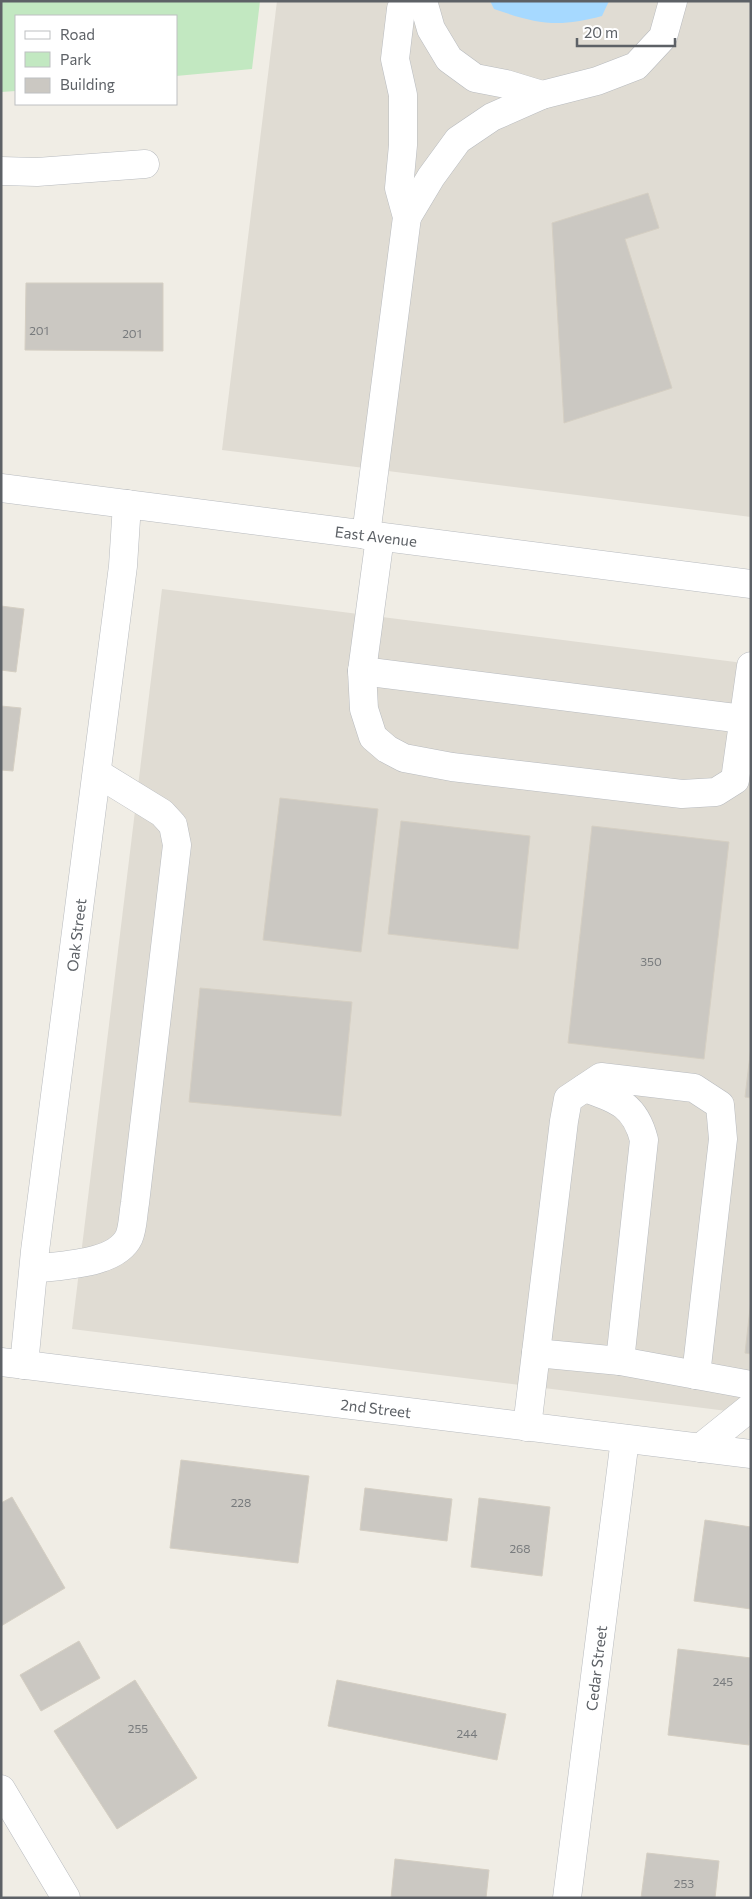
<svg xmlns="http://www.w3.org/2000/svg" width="752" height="1899" font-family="Commissioner,sans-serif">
<rect width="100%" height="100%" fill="#f0ede5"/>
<!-- education -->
<g fill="#e0dcd3">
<path d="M277,1H751V517L222,450Z"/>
<path d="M162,589L751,664V1414L72,1329Z"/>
</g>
<!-- green -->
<path fill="#c2e8c1" d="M1,1H260L252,69L176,76V16H16V91L1,92Z"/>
<!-- water -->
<path fill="#a6d9ff" d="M490,1H609L602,16C558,28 537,24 494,9Z"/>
<!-- building -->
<g fill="#cbc8c2" stroke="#d5cfc3">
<path d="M648,193L659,228L625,239L672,388L564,423L552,223Z"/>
<path d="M26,283H163V351L25,350Z"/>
<path d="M1,606L24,609L16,672L1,670Z"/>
<path d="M1,706L21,708L13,771L1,770Z"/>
<path d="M280,798L378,809L361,952L263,940Z"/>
<path d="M401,821L530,836L518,949L388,934Z"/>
<path d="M592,826L729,842L704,1059L568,1043Z"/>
<path d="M200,988L352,1002L341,1116L189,1102Z"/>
<path d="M751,1047V1098L745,1097Z"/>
<path d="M751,1300V1354L745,1353Z"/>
<path d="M181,1460L309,1476L298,1563L170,1548Z"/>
<path d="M365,1488L452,1499L447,1541L360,1530Z"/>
<path d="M12,1497L65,1588L1,1626V1503Z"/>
<path d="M479,1498L550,1507L542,1576L471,1567Z"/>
<path d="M705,1520L751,1527V1609L694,1601Z"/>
<path d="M79,1641L100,1678L41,1711L20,1675Z"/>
<path d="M678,1649L751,1658L749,1745L668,1735Z"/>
<path d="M135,1680L197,1778L117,1829L54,1731Z"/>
<path d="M337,1680L506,1714L497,1760L328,1726Z"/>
<path d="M647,1853L719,1861L715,1898H641Z"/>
<path d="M395,1859L489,1870L486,1898H391Z"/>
</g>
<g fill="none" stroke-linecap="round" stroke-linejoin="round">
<!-- minor casing -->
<g stroke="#b8bbbf" stroke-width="29">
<g id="minor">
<path d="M423,1L431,29L449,59L475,78L506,84L542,95"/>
<path d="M1,171L37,172L145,164"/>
<path d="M407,217L431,177L458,140L492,117L542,95L597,81L636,66L663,37L673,1"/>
<path d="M1,488L751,584"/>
<path d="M366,535L407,217L399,188L403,145V95L395,59L401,9L404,1"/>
<path d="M380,537L362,671L364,709L373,737L387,749L404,758L452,767L682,794L716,792L735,780L751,666"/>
<path d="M362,671L743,719"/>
<path d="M585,1088C616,1099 635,1104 644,1140L620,1361"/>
<path d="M34,1269C60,1265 116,1265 129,1237C133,1228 133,1214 135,1203L177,845L173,825L162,813L97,773"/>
<path d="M536,1353L620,1361L751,1385"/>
<path d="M1,1362L751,1454"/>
<path d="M24,1365L35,1251L123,566L127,504"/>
<path d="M527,1427L564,1121L568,1099L601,1077L694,1088L720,1105L723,1139L696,1375"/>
<path d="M700,1448L751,1407"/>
<path d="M1,1789L66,1898"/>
<path d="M567,1898L625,1439"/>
</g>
</g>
<!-- minor -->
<use href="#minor" stroke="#fff" stroke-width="28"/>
</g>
<g text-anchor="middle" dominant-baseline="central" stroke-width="4" stroke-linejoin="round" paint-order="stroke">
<!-- number labels -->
<g font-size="12" fill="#787b7d">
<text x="39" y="330">201</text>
<text x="132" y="333">201</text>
<text x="651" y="961">350</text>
<text x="241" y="1502">228</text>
<text x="520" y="1548">268</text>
<text x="723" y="1681">245</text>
<text x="138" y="1728">255</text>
<text x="467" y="1733">244</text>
<text x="684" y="1883">253</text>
</g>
<!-- street labels -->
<g font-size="15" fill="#5d6166" stroke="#fff">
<text transform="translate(376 536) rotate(7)">East Avenue</text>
<text transform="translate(76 935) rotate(-83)">Oak Street</text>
<text transform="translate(376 1408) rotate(7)">2nd Street</text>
<text transform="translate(596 1668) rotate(-83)">Cedar Street</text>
</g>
</g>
<!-- border -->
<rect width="752" height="1899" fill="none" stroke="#5d6166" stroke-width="5"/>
<!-- legend -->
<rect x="15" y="15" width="162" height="90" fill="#ffffff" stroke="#bec0c2"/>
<rect x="25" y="31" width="25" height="8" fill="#ffffff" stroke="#bec0c2"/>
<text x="60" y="40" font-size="15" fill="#5d6166">Road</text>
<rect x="25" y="52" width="25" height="15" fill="#c2e8c1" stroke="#bec0c2"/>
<text x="60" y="65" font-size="15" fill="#5d6166">Park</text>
<rect x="25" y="78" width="25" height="15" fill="#cbc8c2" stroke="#bec0c2"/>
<text x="60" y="90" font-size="15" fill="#5d6166">Building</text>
<!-- scale -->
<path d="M577 38v8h98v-8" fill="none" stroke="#5d6166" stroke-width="2.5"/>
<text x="584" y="38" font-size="15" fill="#5d6166" stroke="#ffffff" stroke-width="4" paint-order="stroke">20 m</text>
</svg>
